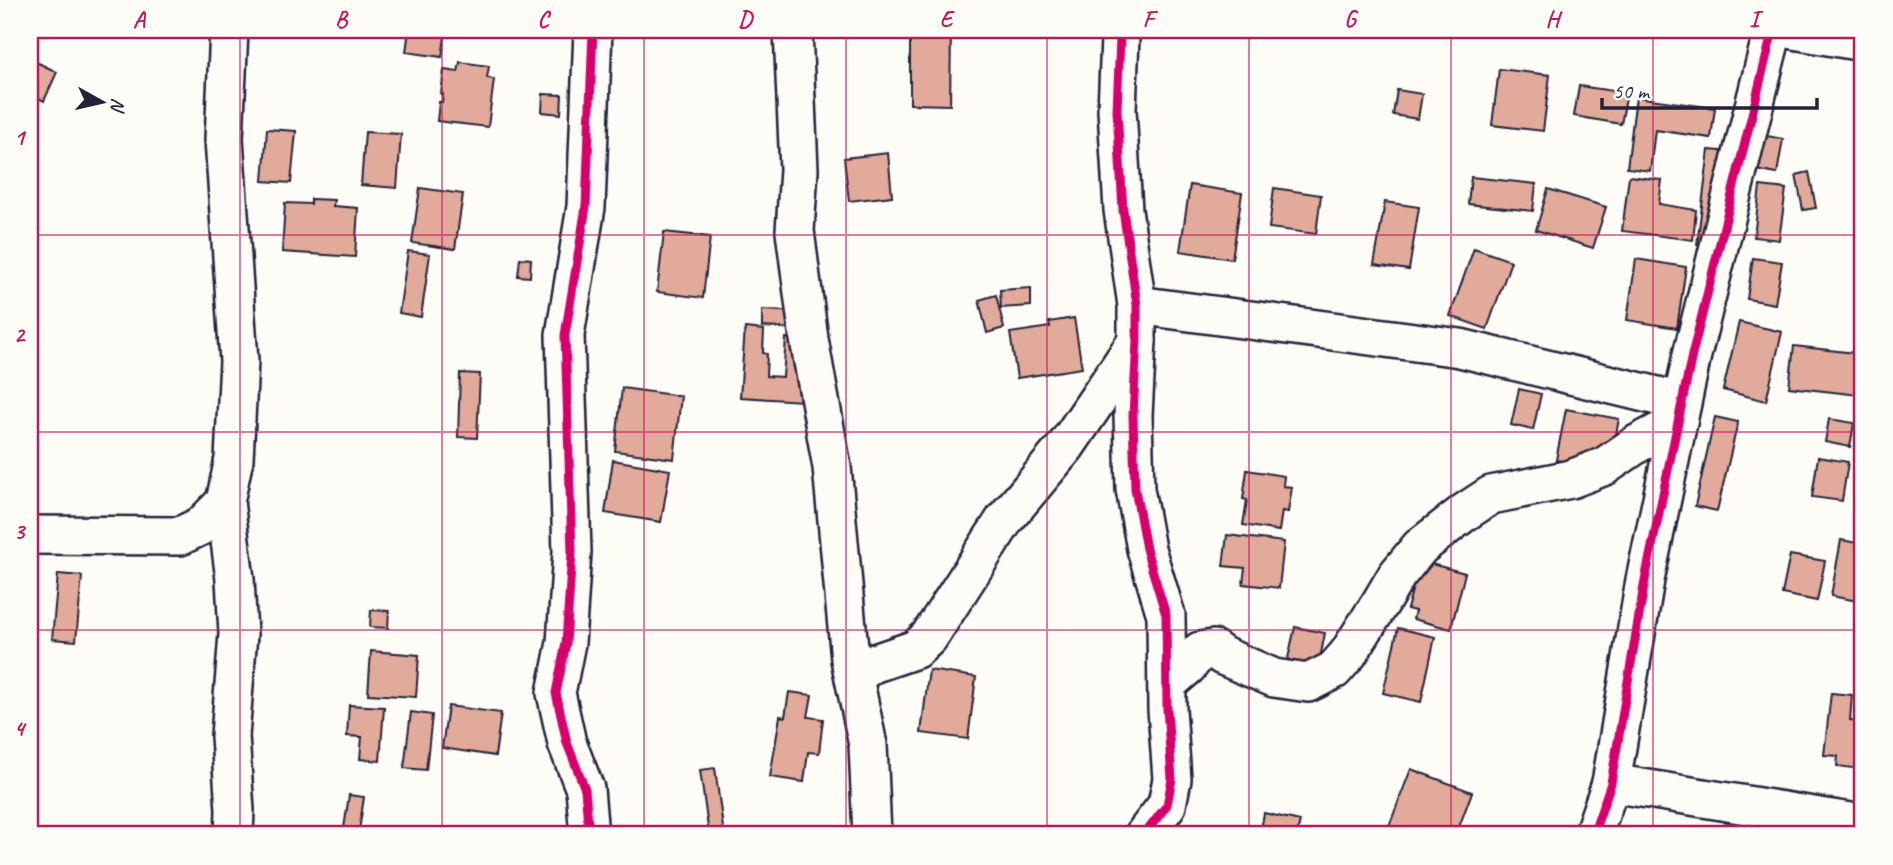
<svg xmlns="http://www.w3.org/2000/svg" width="1893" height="865" font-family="Caveat,sans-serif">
<rect width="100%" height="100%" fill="#fdfcf7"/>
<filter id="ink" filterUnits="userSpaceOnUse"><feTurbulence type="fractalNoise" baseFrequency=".0143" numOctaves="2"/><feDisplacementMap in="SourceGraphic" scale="14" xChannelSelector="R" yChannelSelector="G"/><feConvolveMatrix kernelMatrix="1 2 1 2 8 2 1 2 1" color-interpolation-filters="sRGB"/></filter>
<g filter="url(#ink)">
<!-- building -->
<g fill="#e2aa9a" stroke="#22223b" stroke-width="2">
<path d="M409,30H446L442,57L406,52Z"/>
<path d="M910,32H951L950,105L910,104Z"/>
<path d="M30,59L57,72L44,101L30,94Z"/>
<path d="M460,62L489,66L487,78L494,79L488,127L437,121L439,102H442L443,94H441L444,70L458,72Z"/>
<path d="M1499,69L1550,75L1543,131L1492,125Z"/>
<path d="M1579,86L1627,93L1621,124L1574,116Z"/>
<path d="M1397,90L1422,94L1418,119L1393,115Z"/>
<path d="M543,94L562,95L561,114L542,112Z"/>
<path d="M1636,97L1715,108L1711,138L1655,130L1650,171L1627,168Z"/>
<path d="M267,129L296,131L291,183L263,181Z"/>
<path d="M365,132L401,134L397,188L361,185Z"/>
<path d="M1762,135L1783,139L1777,174L1756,170Z"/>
<path d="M1709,150L1732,152L1720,248L1697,245Z"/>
<path d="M888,153L892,196L849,201L844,158Z"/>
<path d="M1809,172L1816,208L1803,210L1796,175Z"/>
<path d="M1629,176L1662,180L1659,204L1696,210L1693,240L1622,231Z"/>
<path d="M1471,177L1536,184L1533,211L1468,204Z"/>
<path d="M1190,185L1242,193L1232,259L1180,251Z"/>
<path d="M1760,186L1786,189L1779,240L1754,237Z"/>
<path d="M420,188L463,194L455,249L412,243Z"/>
<path d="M1274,188L1321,195L1316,234L1269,228Z"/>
<path d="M1548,189L1606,207L1593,248L1536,230Z"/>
<path d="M311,199L334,200L333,206L358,208L355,257L282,252L285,203L311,204Z"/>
<path d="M1385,202L1419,207L1409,270L1374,265Z"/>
<path d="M664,232L710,237L703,298L657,292Z"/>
<path d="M1474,248L1511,261L1487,329L1450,316Z"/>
<path d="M408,251L430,254L421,317L399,313Z"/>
<path d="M520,258L531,259L530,277L518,276Z"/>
<path d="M1753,258L1782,262L1775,304L1747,299Z"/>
<path d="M1636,259L1686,267L1677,328L1627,320Z"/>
<path d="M1031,288V306L1001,308L1000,290Z"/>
<path d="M996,295L1004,328L987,333L979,300Z"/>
<path d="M762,310L797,312L796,329L762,327Z"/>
<path d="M1074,318L1082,368L1017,378L1010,333L1050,327L1049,322Z"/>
<path d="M1739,322L1782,332L1766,401L1723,390Z"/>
<path d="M745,328L764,330L763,353L767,354L766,376L783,377L786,338L808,339L803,401L740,397Z"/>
<path d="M1794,346L1863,354L1859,395L1789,387Z"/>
<path d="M460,373L480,374L477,438L458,437Z"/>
<path d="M622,388L681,396L674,459L615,451Z"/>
<path d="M1519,389L1541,394L1533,430L1511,425Z"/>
<path d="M1566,409L1619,419L1609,470L1556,460Z"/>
<path d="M1715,417L1738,422L1717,511L1695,506Z"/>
<path d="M1829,419L1854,423L1850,447L1825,442Z"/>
<path d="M1818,457L1848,462L1842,501L1812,497Z"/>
<path d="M613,460L670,470L661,522L605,513Z"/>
<path d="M1247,470L1284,476L1283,486L1292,487L1288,512L1282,511L1279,531L1243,525L1247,500L1243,499Z"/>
<path d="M1227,535L1284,542L1279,588L1243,584L1245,568L1223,566Z"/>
<path d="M1841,540L1863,544V602L1831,596Z"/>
<path d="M1790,555L1825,561L1817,601L1782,594Z"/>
<path d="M1420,561L1465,573L1451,629L1413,619L1415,611L1407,609Z"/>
<path d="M58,574L82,576L76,641L52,639Z"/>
<path d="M371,610L389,611L388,628L370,627Z"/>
<path d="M1295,627L1325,633L1316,679L1285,672Z"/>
<path d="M1398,628L1435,637L1421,702L1383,693Z"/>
<path d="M371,651L419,655L416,697L368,694Z"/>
<path d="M929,670L976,677L968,739L921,733Z"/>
<path d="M789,692L812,695L808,717L823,719L819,753L808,752L804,782L770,777L780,716L785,717Z"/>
<path d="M1831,693L1852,695L1850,720L1863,721V759L1861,769L1837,766L1838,756L1824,755Z"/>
<path d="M349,705L384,707L380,761L360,759L362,737L347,736Z"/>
<path d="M448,706L501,713L495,756L442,748Z"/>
<path d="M411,712L432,715L426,770L404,768Z"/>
<path d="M715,768L724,835H709L700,770Z"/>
<path d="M1411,769L1472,792L1456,835L1386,834Z"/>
<path d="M349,795L364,797L359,831L344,828Z"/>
<path d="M1264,813L1300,821L1297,835H1260Z"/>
</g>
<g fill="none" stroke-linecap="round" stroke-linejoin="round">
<!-- minor casing -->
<g stroke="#22223b" stroke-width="42">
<g id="minor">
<path d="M793,30L799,170L795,231L809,339L832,467L850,659L868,745L872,835"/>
<path d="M1119,30L1120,38L1117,110L1123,210L1137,305V340L1133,415L1135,489L1146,549L1166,615L1167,709L1172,779L1167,805L1144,835"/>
<path d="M1794,30L1863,42"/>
<path d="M1137,305L1460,348L1682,402"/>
<path d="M225,502L235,579L238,634L230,736L235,810L234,835"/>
<path d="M30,535L180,536L201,526L225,502L234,459L239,361L224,139L229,30"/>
<path d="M854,677L872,664L916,649L929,637L1005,519L1066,446L1137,341"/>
<path d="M1167,684L1188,666L1200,651L1213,649L1223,656L1274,678L1308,683L1334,670L1348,654L1381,602L1397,575L1420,547L1465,512L1491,495L1571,479L1605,466L1637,444L1678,422"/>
<path d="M1611,783L1863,824"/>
<path d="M589,835L585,789L567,743L556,693L566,643L572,552L565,335L586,207L593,30"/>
<path d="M1593,835L1611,783L1645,580L1692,355L1773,30"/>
</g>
</g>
<!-- minor -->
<use href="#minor" stroke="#fdfcf7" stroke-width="37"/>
<!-- cycleway casing -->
<g stroke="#fdfcf7" stroke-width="13">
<g id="cycleway">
<path d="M1119,30L1120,38L1117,110L1123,210L1137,305V340L1133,415L1135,489L1146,549L1166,615L1167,709L1172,779L1167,805L1144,835"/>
<path d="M589,835L585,789L567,743L556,693L566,643L572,552L565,335L586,207L593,30"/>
<path d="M1593,835L1611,783L1645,580L1692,355L1773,30"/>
</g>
</g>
<!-- cycleway -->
<use href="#cycleway" stroke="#d6006c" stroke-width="9"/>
</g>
</g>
<!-- grid -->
<path fill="none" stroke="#c2185b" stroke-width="2" stroke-opacity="0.55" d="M240,30V835M442,30V835M644,30V835M846,30V835M1047,30V835M1249,30V835M1451,30V835M1653,30V835M30,235H1863M30,432H1863M30,630H1863"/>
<!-- margin -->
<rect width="1893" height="865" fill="none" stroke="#fdfcf7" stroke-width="77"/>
<!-- north arrow -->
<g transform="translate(102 102) rotate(98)" stroke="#fdfcf7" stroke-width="5" paint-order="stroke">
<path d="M0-5L12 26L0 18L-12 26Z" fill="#22223b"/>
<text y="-10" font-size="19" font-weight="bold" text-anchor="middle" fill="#22223b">N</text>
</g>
<!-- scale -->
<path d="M1602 98v10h215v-10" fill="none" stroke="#22223b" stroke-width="3.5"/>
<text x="1613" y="98" font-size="21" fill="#22223b" stroke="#fdfcf7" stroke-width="5" paint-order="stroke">50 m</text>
<rect x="38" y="38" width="1816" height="788" fill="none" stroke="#c2185b" stroke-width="2.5"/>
<g font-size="23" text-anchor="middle" font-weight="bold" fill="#c2185b">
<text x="139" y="27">A</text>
<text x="341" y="27">B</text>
<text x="543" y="27">C</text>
<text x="745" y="27">D</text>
<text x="946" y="27">E</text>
<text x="1148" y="27">F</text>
<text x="1350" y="27">G</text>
<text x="1552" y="27">H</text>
<text x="1754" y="27">I</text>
<text x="19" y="145">1</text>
<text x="19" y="342">2</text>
<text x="19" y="539">3</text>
<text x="19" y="736">4</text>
</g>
</svg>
